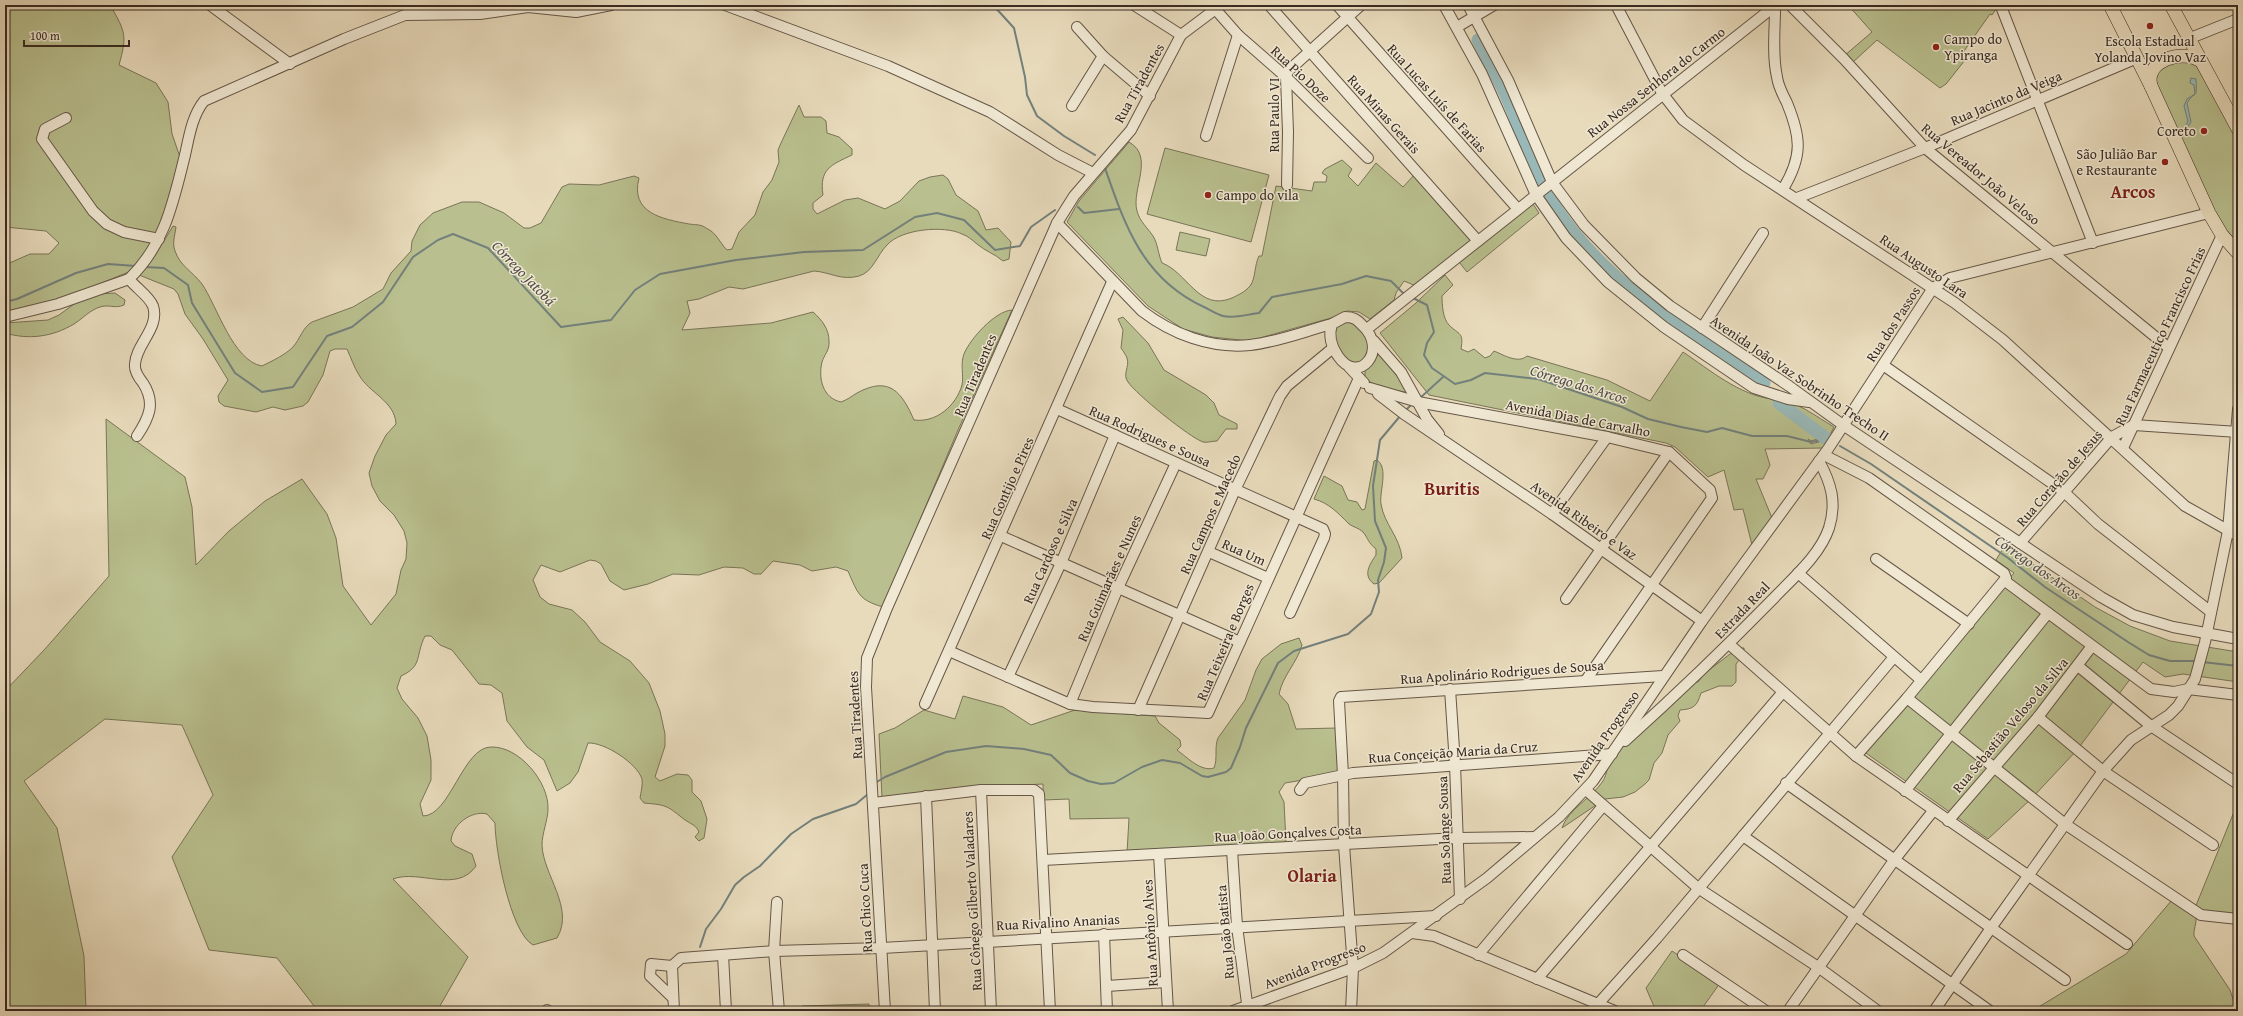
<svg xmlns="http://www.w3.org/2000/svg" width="2243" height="1016" font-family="'Gentium Book Plus',serif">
<rect width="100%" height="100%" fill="#e8dbbc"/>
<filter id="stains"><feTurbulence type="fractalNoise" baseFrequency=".005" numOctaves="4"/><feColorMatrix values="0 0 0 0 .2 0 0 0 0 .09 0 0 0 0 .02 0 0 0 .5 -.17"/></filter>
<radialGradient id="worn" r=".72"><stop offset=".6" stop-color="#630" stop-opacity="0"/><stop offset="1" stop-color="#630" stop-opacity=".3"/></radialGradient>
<!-- green -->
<g fill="#b9bf8e" stroke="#797558">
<path d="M5,5H110C126,32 127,36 119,65L156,83L168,102L172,134L180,157L160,235L131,271L70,296L5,313V265L30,254H49L59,243L46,231L5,227Z"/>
<path d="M1848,5H1999L1992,15L1990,14L1962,54L1965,60L1946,84L1940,88L1877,40L1852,63L1844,56L1872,32Z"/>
<path d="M2195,58L2238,131V252L2230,245L2151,75L2156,66Z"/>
<path d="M799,105L804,117H821L826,121L827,133L839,137L852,149V155C831,165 819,169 823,195L813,203V209L817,214L845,200L858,198L885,209L900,201L919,181L930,177L943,175L948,179L956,195L978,211L986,230L998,228L1011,242L1009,259L1003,261C995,254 985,251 977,244C972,240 968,236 962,234C944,225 901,229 887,245C877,255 873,272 859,276C841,281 830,272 814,271L743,289L729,287L699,299L687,301L690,313L682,330L771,323L813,312C822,320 829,329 829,341C830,350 824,355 822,362C818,379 823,398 841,402C847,400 852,396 857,393C890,375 902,393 914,420C936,423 956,406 962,385C964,375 960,364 964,354C970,339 995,311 1012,310L958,430L883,607C859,600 858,594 848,571L836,567L812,571L800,565L773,561L761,574H754L743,568L724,567L699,575L673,574L648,584L624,590L610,581L601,564L596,561L590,560L560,572L541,565L533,580L540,597L549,604L572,610L585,622L600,642L630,661L649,683L660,711L665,734V746L655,777L660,781L677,774L688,775L692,780V792L701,801L707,819L704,838L699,841L695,837L699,832C696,825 691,824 685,820C667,806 668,805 644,803L640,798C641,792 643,784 642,779C637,763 604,742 588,743L578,772L570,783L557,791L544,760L527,747L507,721L502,693L491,685L479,684L452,650L440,645L431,636H425C415,656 423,666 401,676L397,688L402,699L418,718L427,736L431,760V780L420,804L423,816C450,816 463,747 491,747C519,746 549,782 548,809C548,820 542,833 542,845C543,875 575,908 557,938L533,945C510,932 495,849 495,823L487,814C471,810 452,825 451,841L455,846L472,854L476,866C457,894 419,869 393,879L468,957L437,1011H318L277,958L209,950L172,857L213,795L182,725L105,719L24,781L57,828L84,956L86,1011H5V691L45,649L109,576L106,419L185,477L192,507L196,565L229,531L265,501L302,479L327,514L336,538L343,586L371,625L396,594L401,570L406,559L407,543L404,531L394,515L380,501L372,486L369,473L375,456L386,435L396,424C395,401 369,393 359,375C354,367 351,358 347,349H335L330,351L323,375L308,402L303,406L285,410L273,407L256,412L224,406L219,402L218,396L228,380L203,339L185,314L178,294L174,289L139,275L156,254L173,226L176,227C175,235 172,243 175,251C180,266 193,272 202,284C217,306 233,361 262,366C272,361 285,355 293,347C300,339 303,327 312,322L353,307L383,289L391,273L411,251L412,241L420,225L433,213L462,202H479L504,213L524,228H530L541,223L562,187L569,184L599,185L634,176L639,178C630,213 662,219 689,224C695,225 701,224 706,228C717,233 719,242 727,250L732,249L739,232L755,215L763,192L772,180L779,162L778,150L781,143Z"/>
<path d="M1129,142C1155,157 1131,189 1137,211C1140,222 1147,227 1153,236C1158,244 1158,254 1162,263C1187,272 1199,312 1232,298C1238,295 1245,292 1250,286C1256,278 1254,266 1259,256H1262L1276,186L1312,191L1314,182H1326L1327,176L1322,173L1325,169L1342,160L1352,169L1348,176L1358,186L1376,163L1403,187L1415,174L1474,241L1416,286L1404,281L1396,293L1394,300L1370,319L1359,312L1347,311L1331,318L1249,341L1212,337L1183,329L1148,306L1067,222L1079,201Z"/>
<path d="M1165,148L1269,175L1251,242L1147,214Z"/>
<path d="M1533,204L1539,213L1467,272L1459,262Z"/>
<path d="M1180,232L1210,239L1206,256L1176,250Z"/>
<path d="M1445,275L1453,285L1442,296C1442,305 1443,319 1449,325C1459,335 1464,332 1461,349L1468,352L1474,349L1485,358L1490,356L1494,351C1504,355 1518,364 1527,356L1607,380L1650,401L1683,352C1710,370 1739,395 1772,399L1780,408L1821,438L1811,441L1808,439L1811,444L1822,441L1827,444L1824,448L1765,449L1770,465L1763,479H1756L1772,518L1752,545L1743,509L1734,510L1724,470L1708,477L1675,447L1666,443L1429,395L1380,333L1416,303Z"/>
<path d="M115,293L125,300L124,305C115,309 108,304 100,307C90,310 82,319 74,324C52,337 29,340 5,333V323L48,320L59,315L74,304L98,294Z"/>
<path d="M1123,317L1148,343L1164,370L1206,395L1214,403L1219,415L1237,424V429H1226L1217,441C1213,441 1206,443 1203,442C1189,437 1136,394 1128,382C1122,374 1130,367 1127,358C1126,355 1123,351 1121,348L1123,330L1118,319Z"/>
<path d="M1343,321L1356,322L1369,340L1368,355L1359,363L1352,364L1345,358L1332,338L1336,326Z"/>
<path d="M1379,354L1409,390L1410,393L1379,387L1365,379V371Z"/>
<path d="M1778,398C1798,403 1816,416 1834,427L1830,435L1781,403Z"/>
<path d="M1377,460C1389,468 1379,492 1381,504C1384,524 1400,537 1402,558L1379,583L1374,584C1362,575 1370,564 1376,555V549C1368,543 1368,538 1363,532C1359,528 1353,527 1349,524C1338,513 1329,503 1314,499L1324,476L1342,486L1348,500L1357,502L1362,510L1365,509L1374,461Z"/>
<path d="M2005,545L2095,607L2130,626L2170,641L2238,652V682L2183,674L2165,677L2143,662L2077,750L2032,798L1988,839L1863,751L2014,573L1996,560Z"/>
<path d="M1299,638L1302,645C1297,663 1283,675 1279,694L1288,704L1296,729L1336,728L1339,774L1285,783L1279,792L1284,802L1286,843L1127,853L1129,818L1070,819L1069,799L1043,800V784L983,787L882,798L879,734L895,728L924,710L955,719L963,696L1003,707L1031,725L1075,710L1155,716L1159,723L1180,740L1181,746L1177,750C1188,758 1201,772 1214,768C1218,758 1214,748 1218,738L1245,700L1256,670L1262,659L1281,644Z"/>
<path d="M1738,648H1744V654L1736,664V682L1732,686H1719L1701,693C1697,706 1694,709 1680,710L1678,716L1680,721L1668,735L1662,753L1654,763L1649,780L1645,784L1635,792L1623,797L1605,799L1562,828C1568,809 1592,798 1603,781C1607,775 1608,762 1612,754L1690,682H1698L1705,673Z"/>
<path d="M2238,802V915L2212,914L2195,908Z"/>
<path d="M2172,900C2179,904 2194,909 2196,917C2197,923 2193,930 2194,936L2230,990L2237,1011H2032L2126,954Z"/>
<path d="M1672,951L1720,983L1703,1007L1709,1011H1656L1646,988Z"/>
<path d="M869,1004L870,1011H802V1006Z"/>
</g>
<!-- water -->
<path fill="#99b9b8" stroke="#73807c" d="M2191,78L2196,79C2197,101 2196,89 2187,103L2191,122L2186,129L2185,127L2188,121L2184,106L2187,99L2195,94L2194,85L2190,83Z"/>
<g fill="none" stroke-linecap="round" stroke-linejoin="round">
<!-- stream -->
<g stroke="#73807c" stroke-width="2">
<path d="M993,5L1014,28L1025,77L1027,95L1037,116L1064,136L1095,155"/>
<path d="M1105,168C1125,226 1143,279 1204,307C1210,310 1216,314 1223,316C1233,319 1249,314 1259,313L1272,297L1342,284L1366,276L1391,281L1405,295"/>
<path d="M1078,207L1084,213L1119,209"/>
<path d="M145,267L164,268L188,285L192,303L235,373L262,392L293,387L327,336L352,327L383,302L413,257L438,240L453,234L488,248L561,327L611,320L635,290L660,274L736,260L804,252L863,250L915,217L937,213L964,220L995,250L1020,246L1031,227L1055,210"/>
<path d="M1413,298L1427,305L1434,332L1427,343L1424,355L1432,368L1455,384L1471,380L1485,373L1538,379L1622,407L1648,419L1681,427L1707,432L1722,428L1752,436H1787L1811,442L1827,439"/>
<path d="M5,302L17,299L76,273L108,264L136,266"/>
<path d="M1419,399L1443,377"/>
<path d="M1405,411L1412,404"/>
<path d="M1840,446L1871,464L2008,558L2045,587L2128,642L2149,655L2170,661H2196"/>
<path d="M2202,662L2238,666"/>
<path d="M875,783L885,777L946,752L986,746L1024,749L1051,755L1070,773L1088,781L1101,784L1114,783L1142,767L1162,760L1180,763L1202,776L1208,777L1226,772L1231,768L1240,747L1246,728L1278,663L1294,651L1348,634L1371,614L1379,592L1378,580L1384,562L1386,548L1375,521L1373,486L1380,440L1401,415"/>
<path d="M700,947L706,929L721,909L735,885L744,877L760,866L791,834L813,819L856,804L868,794"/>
</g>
<!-- river -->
<g stroke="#99b9b8" stroke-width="13">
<path d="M1478,40C1486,57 1496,74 1504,91C1522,130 1533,172 1556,208C1602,281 1693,336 1764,383"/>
<path d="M1779,403L1827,439"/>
</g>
<!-- minor casing -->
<g stroke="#655748" stroke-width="12">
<g id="minor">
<path d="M210,5L290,64"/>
<path d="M725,5L888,66L990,112L1058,155L1093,173"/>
<path d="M1134,5L1181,35"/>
<path d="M1269,5L1478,241"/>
<path d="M1337,5L1517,208"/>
<path d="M1444,5L1482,74L1536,195L1566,238L1608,282L1664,327L1754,388L1788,399L1809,402"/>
<path d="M1468,5L1508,80L1552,182L1584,225L1636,278L1670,306L1789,386L1843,425L2101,597L2133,615L2173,627L2238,639"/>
<path d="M1616,5L1662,93L1683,120L1744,165L1955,303L2003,340L2185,506L2238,536"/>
<path d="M1790,5L1844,59L1925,148L2169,348"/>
<path d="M1775,7C1775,30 1772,55 1777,77C1778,86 1783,95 1787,103C1801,137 1803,156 1783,189"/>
<path d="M2002,9L2093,243"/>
<path d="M1216,10L1238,35L1286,77L1368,158"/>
<path d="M1077,27L1103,56L1150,96"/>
<path d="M1457,27L1494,5"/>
<path d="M2188,39L2238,19"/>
<path d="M1072,106L1103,56"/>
<path d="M66,118L45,129L42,139L93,211L107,224L124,232L159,239"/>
<path d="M1206,136L1238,35"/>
<path d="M1287,185L1288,132L1286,77L1288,71L1361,5"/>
<path d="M1797,198L1925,148L2135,59"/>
<path d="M1057,223L1142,311C1172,334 1211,349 1250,345C1278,342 1305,331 1332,324"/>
<path d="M5,317L58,304L129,279"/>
<path d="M1345,317C1353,317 1357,319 1363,326C1389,351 1358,386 1338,356C1331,346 1328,336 1332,324Z"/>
<path d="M1702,328L1763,233"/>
<path d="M1367,329L1776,5"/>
<path d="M1374,341L1401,372L1427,419L1439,434"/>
<path d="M1883,365L2063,491L2098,524L2211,612"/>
<path d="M1349,367L1364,383"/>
<path d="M1370,388L1418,402L1607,437L1669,452L1710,490L1712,498L1586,680"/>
<path d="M1378,394L1404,414L1552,514L1702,621"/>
<path d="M1057,409L1323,529L1325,534L1324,538L1290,613"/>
<path d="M137,436C149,418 156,403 143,383C139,378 134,371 135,364C136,344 160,328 153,306C149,296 136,288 129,279C165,244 173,203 185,155C189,137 192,116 204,101L344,39L405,15L480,14L528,7L576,12L611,5"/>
<path d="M2123,448L2222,235"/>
<path d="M1824,455L1869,478L2004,573L2006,578L1907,698L1856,756L2127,944"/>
<path d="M1552,514L1607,437"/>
<path d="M1001,536L1240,642"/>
<path d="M2020,543L2112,437L2134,425L2238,432"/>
<path d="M1209,552L1268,578"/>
<path d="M1876,559L1969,624"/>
<path d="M1798,573L1921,680"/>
<path d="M2005,581L2151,689L2174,692L2188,689L2238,695"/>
<path d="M1566,599L1669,452"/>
<path d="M1729,644L1856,756"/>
<path d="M949,651L1070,704L1093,707L1208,713L1359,378"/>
<path d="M2078,666L2151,726L2238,784"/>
<path d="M1008,677L1061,563L1115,435"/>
<path d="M1450,689L1455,764L1460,899"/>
<path d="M1907,698L2065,824L2201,915L2238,919"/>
<path d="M925,704L1112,282"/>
<path d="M1070,704L1118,588L1176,463"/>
<path d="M1138,710L1235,490L1280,396L1287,386L1333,348"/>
<path d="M2038,717L2103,771L2213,845"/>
<path d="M1625,741C1676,695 1725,648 1773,599C1793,578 1820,555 1829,528C1837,502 1831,483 1819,461"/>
<path d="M1786,783L2065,980"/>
<path d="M981,790L991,1011"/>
<path d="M1300,790L1305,783L1353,773L1612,754"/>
<path d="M1586,790L1698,888L1818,967L1878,1011"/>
<path d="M1905,791L2048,613"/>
<path d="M926,796L935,1011"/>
<path d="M873,803L981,790H1034L1039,794L1050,1011"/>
<path d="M1948,821L2038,717L2092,646"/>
<path d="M1743,836L1990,1011"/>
<path d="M1232,850L1237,926L1248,1011"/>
<path d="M1159,854L1168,1011"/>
<path d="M1043,860L1458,838L1535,837"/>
<path d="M777,902L774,951L779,1011"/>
<path d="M1412,933L1434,936L1615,1011"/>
<path d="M1104,934L1107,1011"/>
<path d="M723,955L726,1011"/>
<path d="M1478,955L1603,806"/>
<path d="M1683,955L1766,1011"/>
<path d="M672,966L651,964L650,976L673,998"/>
<path d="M1537,979L1783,692"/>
<path d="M1107,986L1166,982"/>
<path d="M1598,1004L1657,938L1894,657"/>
<path d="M547,1010L548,1011"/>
<path d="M674,1011L672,966L681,958L774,951L882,948L1436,916"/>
<path d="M885,1011L866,687L867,658L887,608L1057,223L1074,196L1131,130L1181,35L1221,5"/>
<path d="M1233,1011L1353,968L1383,953L1487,878L1559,817L1593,781L1702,621L1828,449L1933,288L1950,278L2209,213"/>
<path d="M1351,1011L1353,968L1344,845L1343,775L1339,701L1341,697L1663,676"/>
<path d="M1788,1011L1895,859L1933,811"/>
<path d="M1934,1011L1991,928L2103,771L2131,740L2169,715L2178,706L2195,679L2205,642L2228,531L2238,409"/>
</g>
</g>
<!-- major casing -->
<g stroke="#392b22" stroke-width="14">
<g id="major">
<path d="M2110,5L2151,86L2209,213L2222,235L2238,253"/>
<path d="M2171,5L2238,129"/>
<path d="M2151,86C2144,61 2181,49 2199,60"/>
</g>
</g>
<!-- minor -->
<use href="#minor" stroke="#f0e8d3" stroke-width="10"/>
<!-- major -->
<use href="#major" stroke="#e8dbbc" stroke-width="13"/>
</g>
<!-- markers -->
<g fill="#8f2418" stroke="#f0e8d3" stroke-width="1.5">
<circle cx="2150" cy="26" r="4"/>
<circle cx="1936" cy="47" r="4"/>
<circle cx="2204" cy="131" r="4"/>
<circle cx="2165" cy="162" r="4"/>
<circle cx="1208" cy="195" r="4"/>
</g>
<g text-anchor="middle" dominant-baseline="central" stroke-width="3" stroke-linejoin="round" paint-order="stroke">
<!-- poi labels -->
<g font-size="14" fill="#392b22" stroke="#f0e8d3" text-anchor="start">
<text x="1944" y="39">Campo do<tspan x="1944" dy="16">Ypiranga</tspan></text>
<text x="2150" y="41" text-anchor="middle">Escola Estadual<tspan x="2150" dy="16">Yolanda Jovino Vaz</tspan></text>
<text x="2196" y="131" text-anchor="end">Coreto</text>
<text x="2157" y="154" text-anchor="end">São Julião Bar<tspan x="2157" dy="16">e Restaurante</tspan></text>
<text x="1216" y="195">Campo do vila</text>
</g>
<!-- street labels -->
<g font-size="14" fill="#392b22" stroke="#f0e8d3">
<text transform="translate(1301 74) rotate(43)">Rua Pio Doze</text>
<text transform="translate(1656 82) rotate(-38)">Rua Nossa Senhora do Carmo</text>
<text transform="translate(1139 83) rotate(-61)">Rua Tiradentes</text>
<text transform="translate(1437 98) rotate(48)">Rua Lucas Luís de Farias</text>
<text transform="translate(2006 98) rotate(-23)">Rua Jacinto da Veiga</text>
<text transform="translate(1384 114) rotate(48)">Rua Minas Gerais</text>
<text transform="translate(1274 115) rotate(-90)">Rua Paulo VI</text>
<text transform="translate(1981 174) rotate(40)">Rua Vereador João Veloso</text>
<text transform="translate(1924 266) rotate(34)">Rua Augusto Lara</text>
<text transform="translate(1893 324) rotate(-57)">Rua dos Passos</text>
<text transform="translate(2160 336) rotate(-65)">Rua Farmaceutico Francisco Frias</text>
<text transform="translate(975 375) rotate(-67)">Rua Tiradentes</text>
<text transform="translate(1800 378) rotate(34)">Avenida João Vaz Sobrinho Trecho II</text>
<text transform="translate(1578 418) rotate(11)">Avenida Dias de Carvalho</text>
<text transform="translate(1150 436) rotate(24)">Rua Rodrigues e Sousa</text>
<text transform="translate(2059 478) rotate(-49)">Rua Coração de Jesus</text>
<text transform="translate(1007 488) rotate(-66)">Rua Gontijo e Pires</text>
<text transform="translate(1210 514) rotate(-66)">Rua Campos e Macedo</text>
<text transform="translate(1584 520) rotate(35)">Avenida Ribeiro e Vaz</text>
<text transform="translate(1050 551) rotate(-66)">Rua Cardoso e Silva</text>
<text transform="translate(1244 552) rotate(24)">Rua Um</text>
<text transform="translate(1109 578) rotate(-66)">Rua Guimarães e Nunes</text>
<text transform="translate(1742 610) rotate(-46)">Estrada Real</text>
<text transform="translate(1225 642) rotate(-67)">Rua Teixeira e Borges</text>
<text transform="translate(1502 672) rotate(-4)">Rua Apolinário Rodrigues de Sousa</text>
<text transform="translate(855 715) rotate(-93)">Rua Tiradentes</text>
<text transform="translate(2010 725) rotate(-50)">Rua Sebastião Veloso da Silva</text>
<text transform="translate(1605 736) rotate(-55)">Avenida Progresso</text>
<text transform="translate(1453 752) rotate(-4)">Rua Conçeição Maria da Cruz</text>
<text transform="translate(1444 830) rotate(-92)">Rua Solange Sousa</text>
<text transform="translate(1288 833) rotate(-3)">Rua João Gonçalves Costa</text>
<text transform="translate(972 901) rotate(-93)">Rua Cônego Gilberto Valadares</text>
<text transform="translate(865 908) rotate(-93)">Rua Chico Cuca</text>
<text transform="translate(1058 922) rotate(-3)">Rua Rivalino Ananias</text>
<text transform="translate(1225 932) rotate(-95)">Rua João Batista</text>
<text transform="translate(1150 933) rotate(-93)">Rua Antônio Alves</text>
<text transform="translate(1315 965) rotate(-21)">Avenida Progresso</text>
</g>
<!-- water labels -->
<g font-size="15" font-style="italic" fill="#514e48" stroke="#f0e8d3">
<text transform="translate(524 273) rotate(46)">Córrego Jatobá</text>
<text transform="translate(1579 384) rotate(17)">Córrego dos Arcos</text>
<text transform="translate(2038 567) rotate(35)">Córrego dos Arcos</text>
</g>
<!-- district labels -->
<g font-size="18" font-weight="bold" fill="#7a1f14" stroke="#f0e8d3">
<text x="2133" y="191">Arcos</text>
<text x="1452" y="488">Buritis</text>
<text x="1312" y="875">Olaria</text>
</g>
</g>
<!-- margin -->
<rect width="2243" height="1016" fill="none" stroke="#e8dbbc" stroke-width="20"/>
<rect x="6" y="6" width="2231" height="1004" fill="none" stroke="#392b22" stroke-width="2"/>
<rect x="10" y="10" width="2223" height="996" fill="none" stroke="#392b22"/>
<!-- scale -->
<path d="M24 40v6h105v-6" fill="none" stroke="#392b22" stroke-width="2"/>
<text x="30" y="40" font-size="12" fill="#392b22" stroke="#f0e8d3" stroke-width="3" paint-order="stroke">100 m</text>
<rect width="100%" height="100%" filter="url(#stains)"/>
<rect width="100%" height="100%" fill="url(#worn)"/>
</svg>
